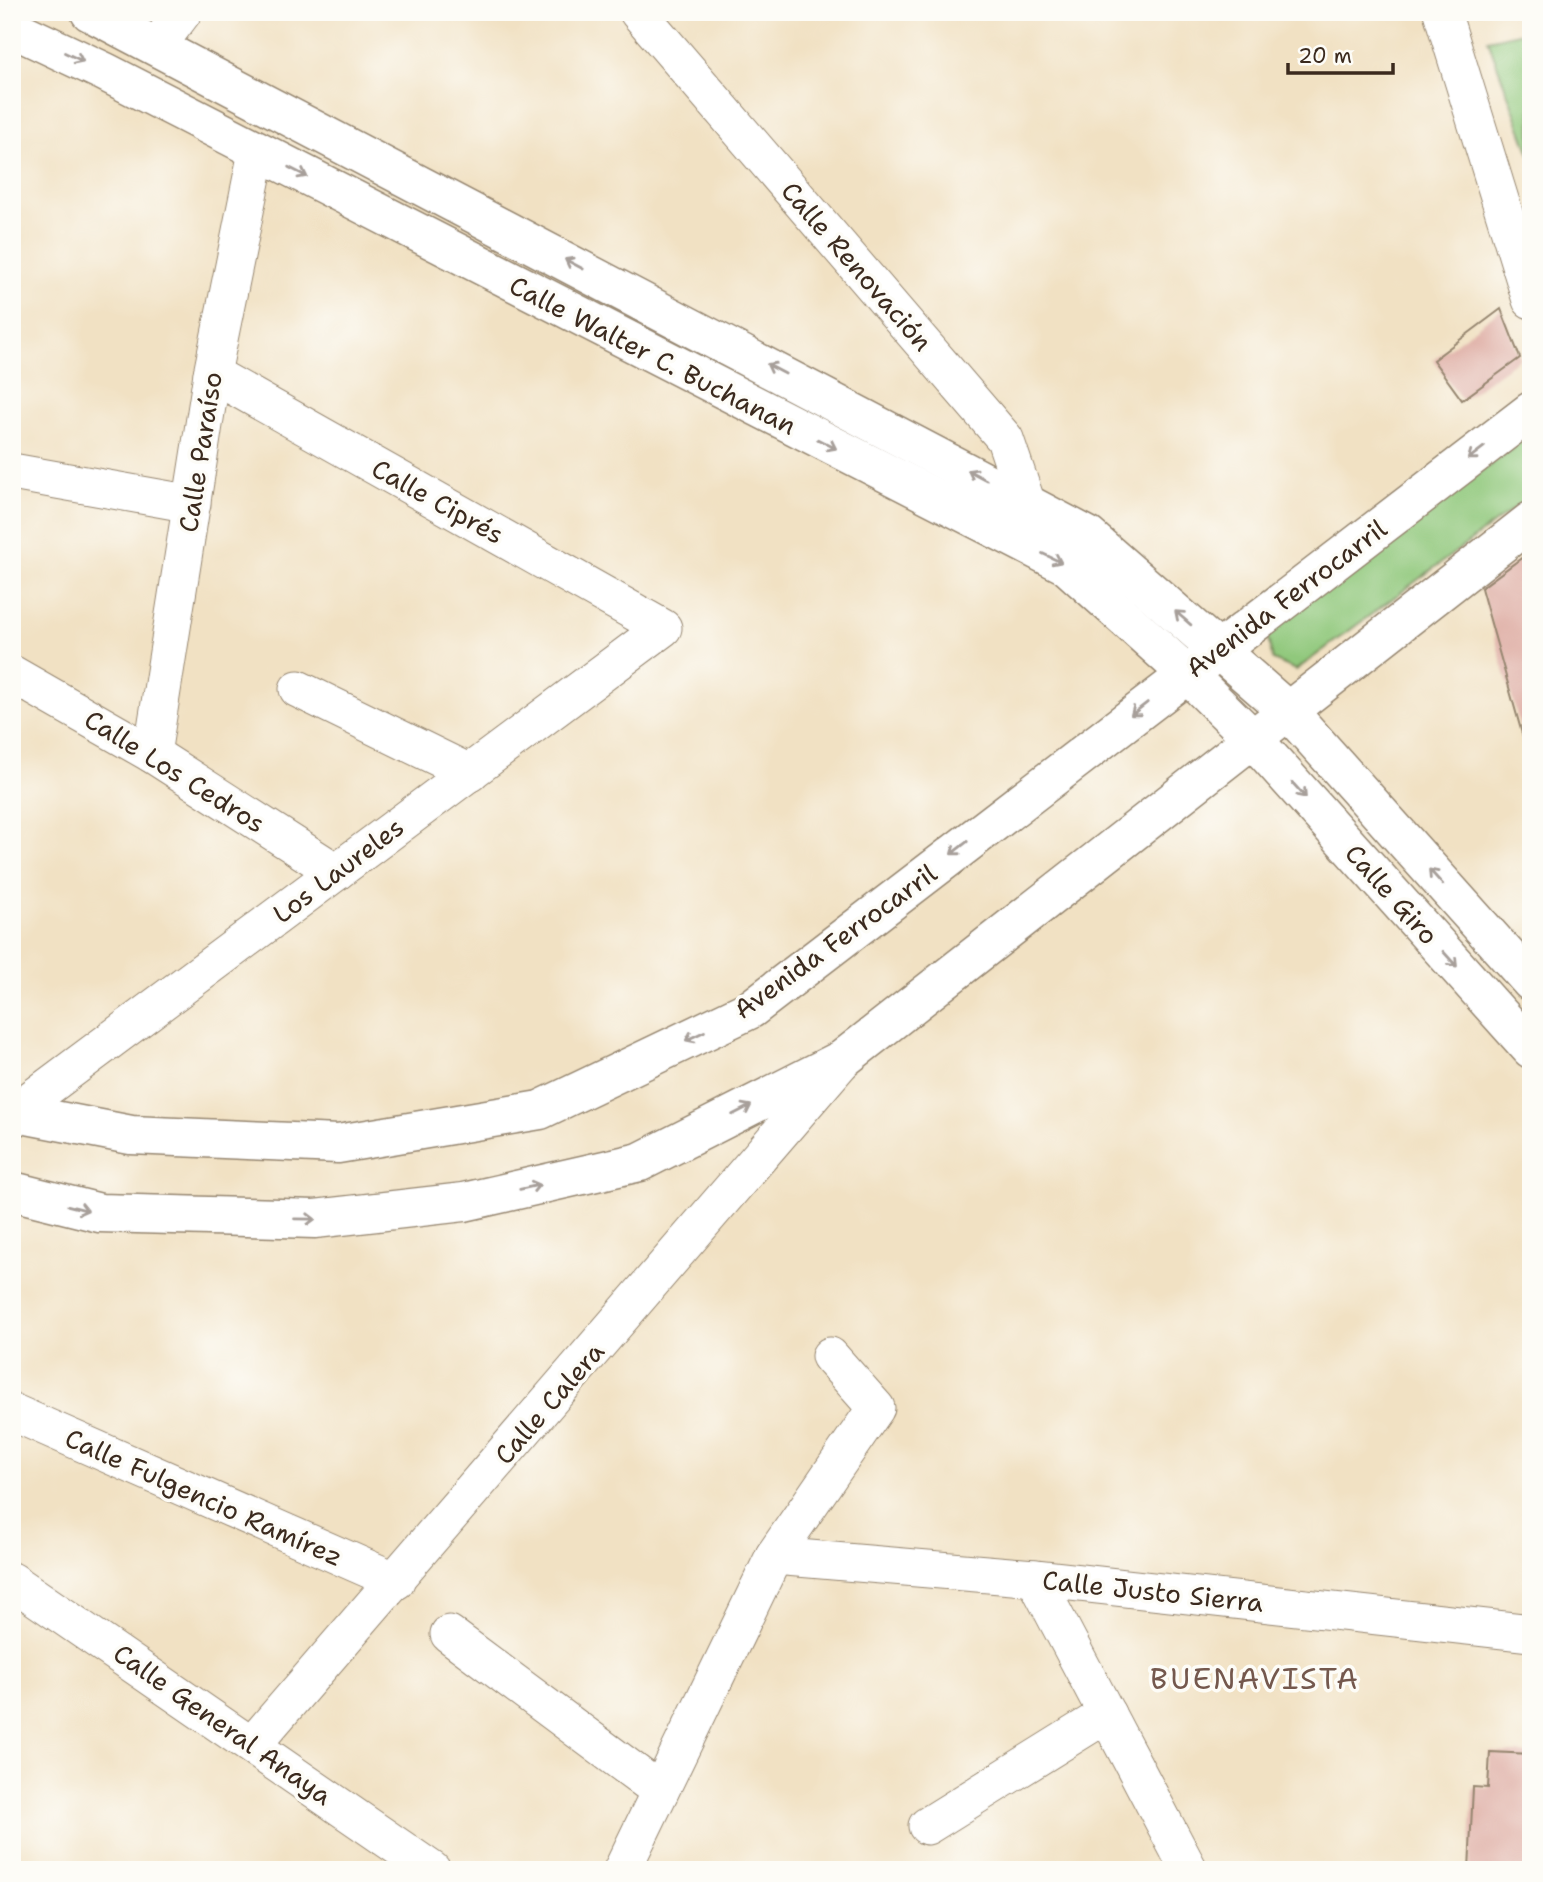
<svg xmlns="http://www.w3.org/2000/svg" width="1543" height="1882" font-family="'Shantell Sans',sans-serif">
<rect width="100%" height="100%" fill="#fdfcf7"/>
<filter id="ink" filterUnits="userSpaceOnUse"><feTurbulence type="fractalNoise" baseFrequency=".0143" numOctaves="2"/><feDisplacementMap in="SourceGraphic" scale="14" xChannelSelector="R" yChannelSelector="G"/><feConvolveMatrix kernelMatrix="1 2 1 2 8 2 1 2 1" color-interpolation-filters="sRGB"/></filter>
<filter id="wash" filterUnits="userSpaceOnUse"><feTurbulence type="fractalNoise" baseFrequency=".00686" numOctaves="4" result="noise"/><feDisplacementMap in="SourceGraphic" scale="28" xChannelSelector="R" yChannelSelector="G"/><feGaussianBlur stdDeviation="1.57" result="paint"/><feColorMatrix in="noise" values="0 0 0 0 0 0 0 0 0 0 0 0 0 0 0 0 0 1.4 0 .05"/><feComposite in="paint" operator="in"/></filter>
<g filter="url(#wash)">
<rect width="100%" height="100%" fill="#f1e1c3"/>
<!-- green -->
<g fill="#90c87b" stroke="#66794c" stroke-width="2">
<path d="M1531,30V157L1488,40Z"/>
<path d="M1525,439L1531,456V496L1296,670L1273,660L1266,631Z"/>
</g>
<g id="blocks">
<!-- building -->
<g fill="#deaca3">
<path d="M1501,309L1520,358L1462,400L1433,360Z"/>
<path d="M1531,551V762H1530L1481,588Z"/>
<path d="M1490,1752L1531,1754V1870H1469L1473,1787L1488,1788Z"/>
</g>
</g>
</g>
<g filter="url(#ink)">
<use href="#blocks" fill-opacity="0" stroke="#968670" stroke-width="2"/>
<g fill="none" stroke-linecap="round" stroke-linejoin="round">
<!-- minor casing -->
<g stroke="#968670" stroke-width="39">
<g id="minor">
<path d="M638,12L1005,439L1026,501L1022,524"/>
<path d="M1442,12L1531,300"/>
<path d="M158,45L183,12"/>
<path d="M12,472L192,504"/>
<path d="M12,674L152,754L336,872"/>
<path d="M298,689L470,773"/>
<path d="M152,754L212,374L257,152"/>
<path d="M13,1113L663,628L212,374"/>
<path d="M12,1412L396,1581"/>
<path d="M774,1556L1035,1578L1531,1633"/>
<path d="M1035,1578L1189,1870"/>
<path d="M12,1581L432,1870"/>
<path d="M449,1634L660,1791"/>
<path d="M253,1744L842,1061"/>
<path d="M927,1826L1107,1714"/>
<path d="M622,1870L774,1556L876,1408L830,1356"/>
</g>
</g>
<!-- tertiary casing -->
<g stroke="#968670" stroke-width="41">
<g id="tertiary">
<path d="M90,12L1088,536L1289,712L1531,982"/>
<path d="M12,28L105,72L1066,565L1186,673L1253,739L1531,1049"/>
<path d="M12,1112L131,1135L338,1144L540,1110L751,1009L1531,411"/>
<path d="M12,1191L100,1213L315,1219L464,1202L640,1162L843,1059L1531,521"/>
</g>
</g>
<!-- minor -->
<use href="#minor" stroke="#fff" stroke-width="37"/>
<!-- tertiary -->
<use href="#tertiary" stroke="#fff" stroke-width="38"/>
</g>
<!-- one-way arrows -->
<defs><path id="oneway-shaft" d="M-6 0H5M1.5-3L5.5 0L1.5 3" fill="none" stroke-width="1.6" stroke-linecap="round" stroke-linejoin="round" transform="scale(1.75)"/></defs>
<g stroke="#a79f9a">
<use href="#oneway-shaft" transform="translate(74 57) rotate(25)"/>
<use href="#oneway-shaft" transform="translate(298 172) rotate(27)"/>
<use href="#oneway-shaft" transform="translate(574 264) rotate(-152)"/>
<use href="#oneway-shaft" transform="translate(776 369) rotate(-152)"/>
<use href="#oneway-shaft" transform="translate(827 444) rotate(27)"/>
<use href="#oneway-shaft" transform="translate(1476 453) rotate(143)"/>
<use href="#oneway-shaft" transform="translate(977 475) rotate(-152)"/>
<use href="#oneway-shaft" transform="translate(1052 558) rotate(25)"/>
<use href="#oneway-shaft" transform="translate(1183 618) rotate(-139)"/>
<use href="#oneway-shaft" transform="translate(1139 709) rotate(142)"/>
<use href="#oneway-shaft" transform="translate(1299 790) rotate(48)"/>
<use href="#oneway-shaft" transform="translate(959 848) rotate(142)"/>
<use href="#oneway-shaft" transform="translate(1436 877) rotate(-132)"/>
<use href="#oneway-shaft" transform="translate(1450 959) rotate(48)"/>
<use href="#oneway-shaft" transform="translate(695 1036) rotate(154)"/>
<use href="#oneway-shaft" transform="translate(742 1110) rotate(-27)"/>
<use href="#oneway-shaft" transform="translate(530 1187) rotate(-13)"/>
<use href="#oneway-shaft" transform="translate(78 1208) rotate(14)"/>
<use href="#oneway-shaft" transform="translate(305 1219) rotate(1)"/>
</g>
</g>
<g text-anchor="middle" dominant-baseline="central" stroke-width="7" stroke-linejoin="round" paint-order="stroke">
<!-- street labels -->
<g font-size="26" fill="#3b2a1e" stroke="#fdfcf7">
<text transform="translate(857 266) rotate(49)">Calle Renovación</text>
<text transform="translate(653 355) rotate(27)">Calle Walter C. Buchanan</text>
<text transform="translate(200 452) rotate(-81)">Calle Paraíso</text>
<text transform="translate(438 501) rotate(29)">Calle Ciprés</text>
<text transform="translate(1286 598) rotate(-37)">Avenida Ferrocarril</text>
<text transform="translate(175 771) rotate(32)">Calle Los Cedros</text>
<text transform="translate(338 870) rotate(-37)">Los Laureles</text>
<text transform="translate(1392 894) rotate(48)">Calle Giro</text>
<text transform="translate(835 941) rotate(-36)">Avenida Ferrocarril</text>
<text transform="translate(549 1403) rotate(-49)">Calle Calera</text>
<text transform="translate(204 1497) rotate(24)">Calle Fulgencio Ramírez</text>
<text transform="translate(1153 1591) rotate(6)">Calle Justo Sierra</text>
<text transform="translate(223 1724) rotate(35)">Calle General Anaya</text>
</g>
<!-- quarter labels -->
<g font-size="30" letter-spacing="2" fill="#74584d" stroke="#fdfcf7">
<text x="1255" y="1678">BUENAVISTA</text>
</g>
</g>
<!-- margin -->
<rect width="1543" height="1882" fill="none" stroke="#fdfcf7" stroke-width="42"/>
<!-- scale -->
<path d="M1288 63v10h105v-10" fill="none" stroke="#3b2a1e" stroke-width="3.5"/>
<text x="1298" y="63" font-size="21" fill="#3b2a1e" stroke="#fdfcf7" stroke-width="5" paint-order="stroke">20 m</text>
</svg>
